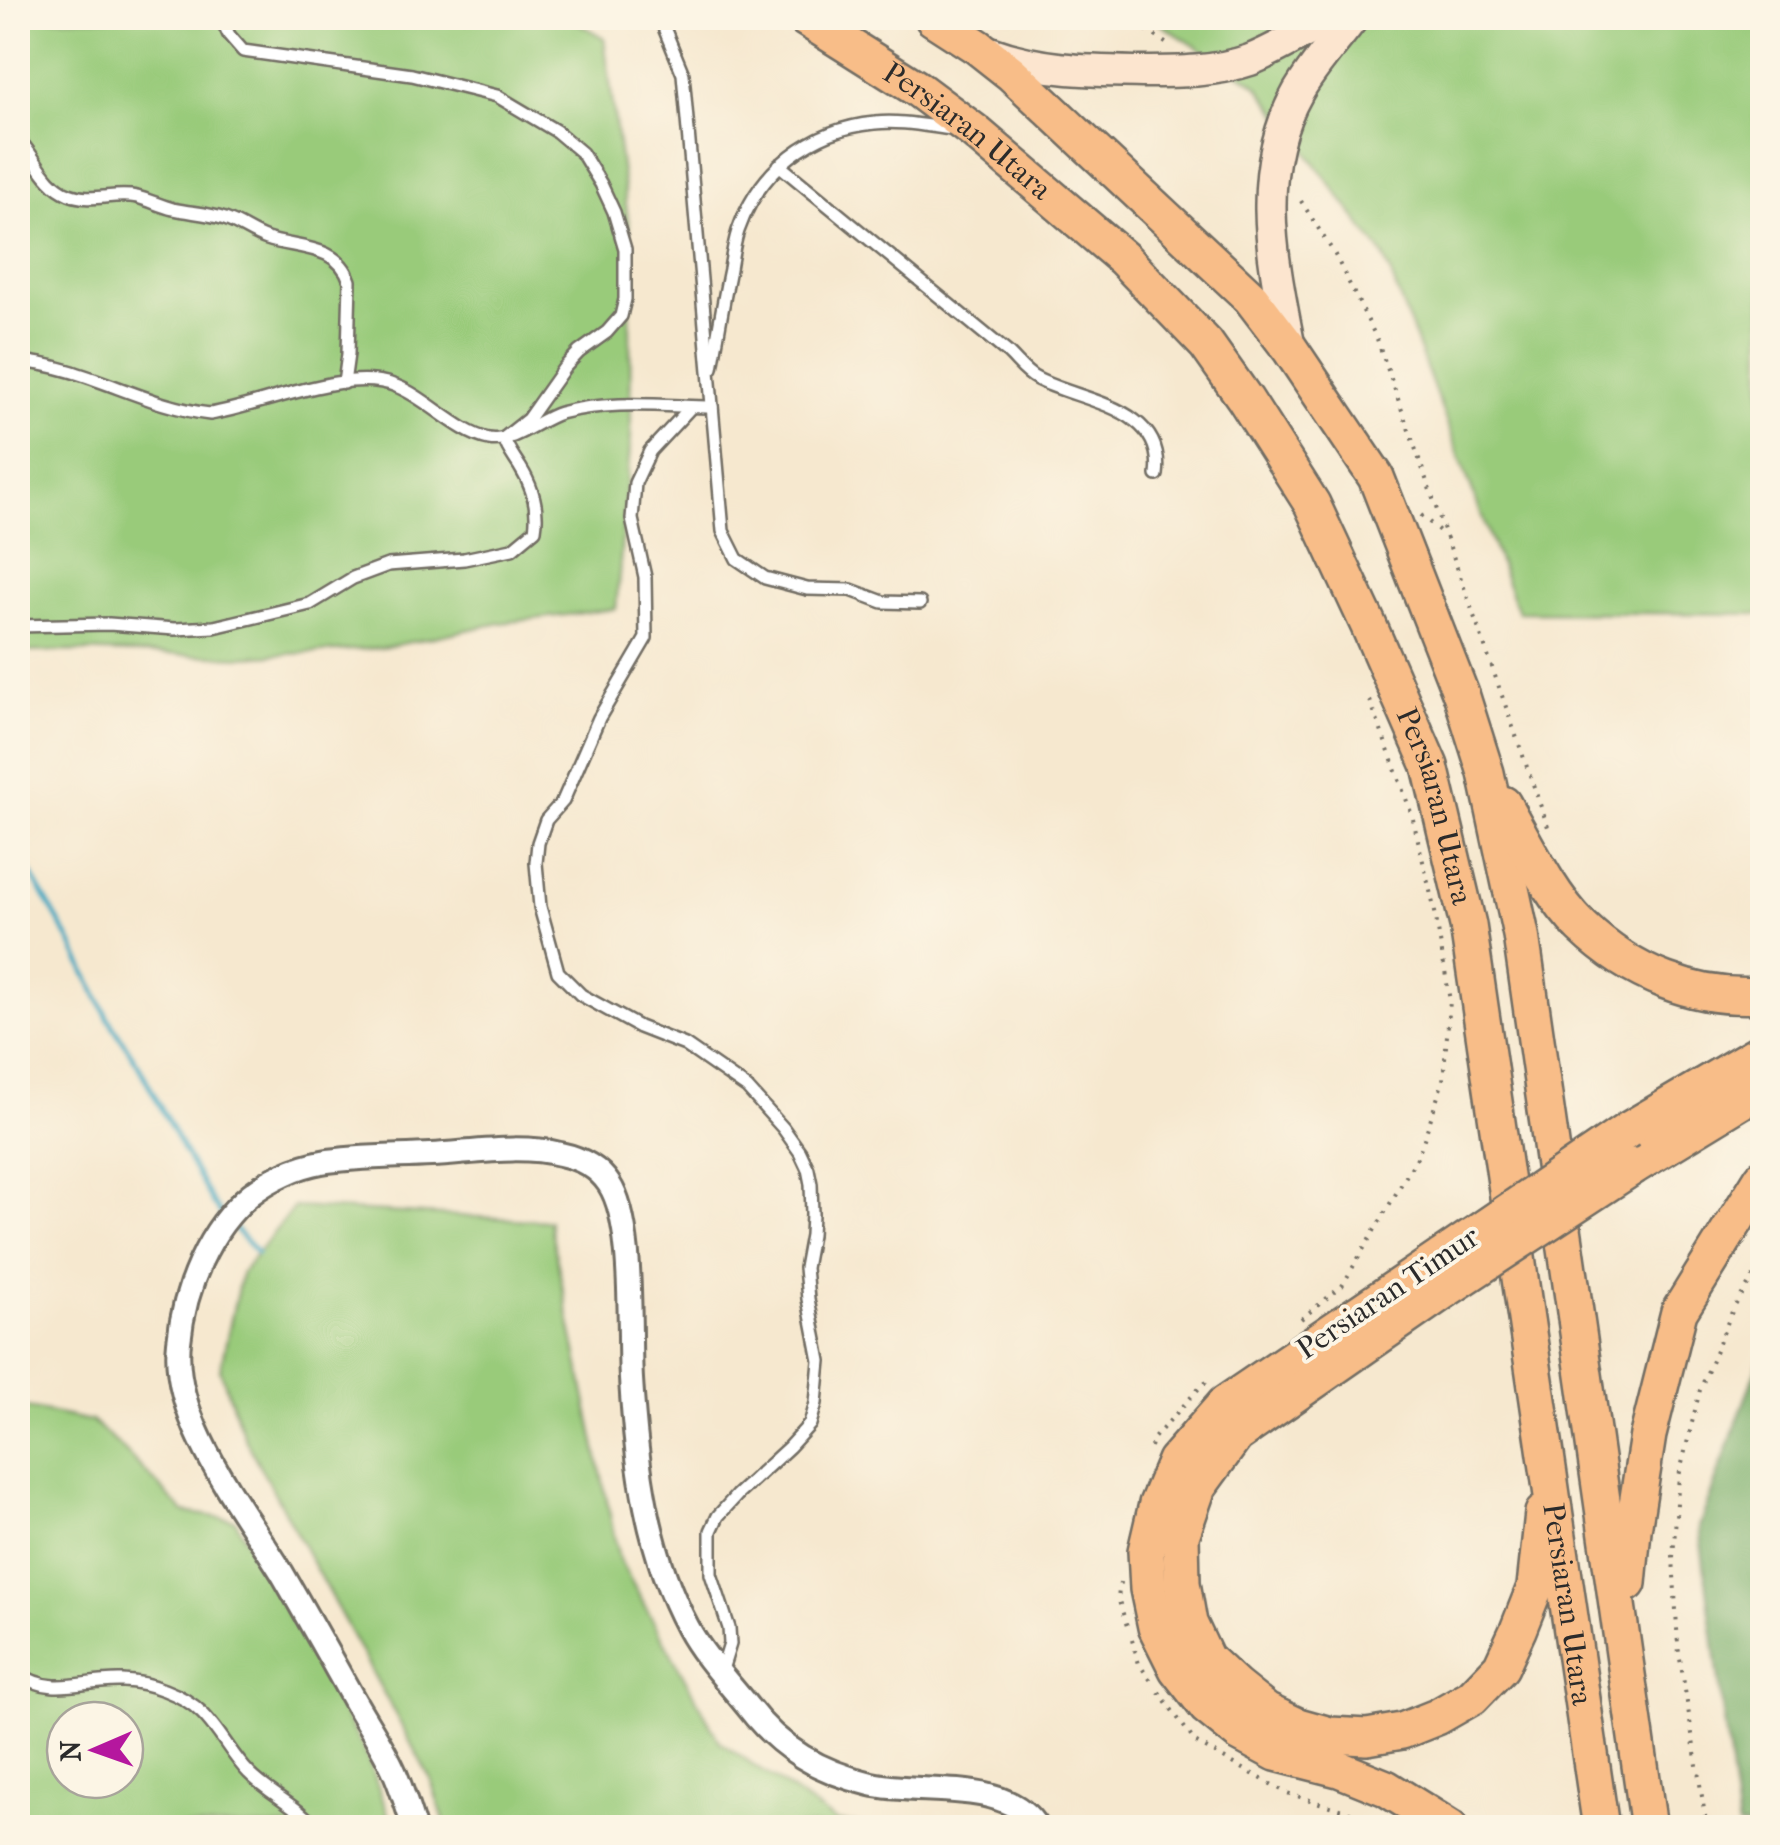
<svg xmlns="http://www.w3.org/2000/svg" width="1780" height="1845" font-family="'IM FELL French Canon',serif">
<rect width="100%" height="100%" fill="#fcf5e5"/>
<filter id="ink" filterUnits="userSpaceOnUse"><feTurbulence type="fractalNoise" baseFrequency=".01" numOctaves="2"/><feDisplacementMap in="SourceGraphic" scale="20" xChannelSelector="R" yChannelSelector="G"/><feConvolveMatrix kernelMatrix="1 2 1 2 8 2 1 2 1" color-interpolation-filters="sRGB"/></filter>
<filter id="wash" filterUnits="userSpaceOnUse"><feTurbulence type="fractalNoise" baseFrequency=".0048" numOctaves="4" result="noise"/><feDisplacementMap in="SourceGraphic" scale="40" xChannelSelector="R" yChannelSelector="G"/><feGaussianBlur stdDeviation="2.25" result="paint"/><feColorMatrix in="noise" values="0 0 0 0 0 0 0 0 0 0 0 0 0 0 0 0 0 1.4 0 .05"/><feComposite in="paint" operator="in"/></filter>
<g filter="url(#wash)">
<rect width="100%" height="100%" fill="#f6e8cf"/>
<!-- green -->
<g fill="#99cb7a" stroke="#627b52" stroke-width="2.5" fill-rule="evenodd">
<path d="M18,18H569L604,38L629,227L631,437L616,609L500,623L382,648L242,657L76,651L18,652Z"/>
<path d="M1151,18H1762V614L1518,612L1384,256L1257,85Z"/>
<path d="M294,1207L549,1221L619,1559L720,1742L837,1822L884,1827H446L431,1780L245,1439L220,1370L241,1274Z"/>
<path d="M18,1406L91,1421L121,1447L184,1512L235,1520L365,1752L393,1827H18ZM65,1720H125V1780H65Z"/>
</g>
<!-- forest -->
<path fill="#7aaf6a" stroke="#526d4a" stroke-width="2.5" d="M1762,1353V1827H1738L1699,1527Z"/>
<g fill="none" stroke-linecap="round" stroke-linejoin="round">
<!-- stream -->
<g stroke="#41a8c1" stroke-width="5">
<path d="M18,851L69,939L108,1018L139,1066L183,1150L214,1205L221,1214"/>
<path d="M232,1226L257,1253"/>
</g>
</g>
</g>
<g filter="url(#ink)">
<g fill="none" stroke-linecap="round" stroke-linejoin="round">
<!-- lane casing -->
<g stroke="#726d64" stroke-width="16">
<g id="lane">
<path d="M221,18L229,35L243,51L412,75L497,96L556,131L582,153L601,184L614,212L625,249V299L621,316L607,332L579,352L564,368L528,419L504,438"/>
<path d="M660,18L683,74L723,531L737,559L765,578L807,589L851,590L883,602L920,603"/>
<path d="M18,139C35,156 45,185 69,194C91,203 114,192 137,197C149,200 161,206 173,209C191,213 208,213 225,219C240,224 252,234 267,239C297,249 338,244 350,281L348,354L344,383"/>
<path d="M779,165L1007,352C1017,361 1025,373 1037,379C1081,402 1166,406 1157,475"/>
<path d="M18,361C85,366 143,406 210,414C261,406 349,366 396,386C426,397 458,433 489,439C515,443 537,420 560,413C610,400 661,406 712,407"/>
<path d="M712,368C718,335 723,302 730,269C732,256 734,243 738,231C759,170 811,129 875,123C899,120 927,126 951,129"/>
<path d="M691,407L650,451L635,483L632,519L645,577L646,638L599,718L563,801L546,820L538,843L536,863L540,907L558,972L581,995L639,1027L685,1045L747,1088L783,1128L800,1152L808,1169L811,1184L812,1214L811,1235L805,1268L808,1299L820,1361L816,1403L810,1424L789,1447L737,1495L718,1516L711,1531V1574L729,1628L730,1644L721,1673"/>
<path d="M18,626L109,624L175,629L214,627L310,604L353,578L388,565L464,559L512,549L535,530C539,507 532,486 520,467C514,457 507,449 504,438"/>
<path d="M18,1673C53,1698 84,1679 123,1681C148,1682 183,1694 201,1712C220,1730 231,1755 249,1773C269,1794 299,1806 315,1828"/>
</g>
</g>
<!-- street casing -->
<g stroke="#726d64" stroke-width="28">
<path id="street" d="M414,1828C408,1809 402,1789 394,1771C384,1748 368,1725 355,1702C331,1659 307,1616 282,1573C243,1509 170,1420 179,1342C184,1289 208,1229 251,1194C270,1179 298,1166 322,1162C358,1156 395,1157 431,1155C472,1153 519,1144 560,1154C579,1158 598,1167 609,1184C635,1223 628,1330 631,1379C636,1464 647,1552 688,1628C703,1656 728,1682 748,1707C780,1749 820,1772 871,1784C920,1796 1007,1777 1037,1828"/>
</g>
<!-- secondary casing -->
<g stroke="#726d64" stroke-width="35">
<g id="secondary">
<path d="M990,52C1042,71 1088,71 1142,72C1178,72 1215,72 1250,60C1278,49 1305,31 1332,18"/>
<path d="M1290,349C1274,264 1252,173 1298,92C1313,66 1335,42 1353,18"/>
</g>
</g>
<!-- primary casing -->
<g stroke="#726d64" stroke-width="40">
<g id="primary">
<path id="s1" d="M805,18L916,88L975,132L1124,259L1206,344L1245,399L1312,504L1368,624L1430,766L1468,925L1601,1828"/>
<path d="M933,18L978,47L1011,73L1251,298L1290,349L1376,477L1462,697L1486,773L1521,935L1649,1828"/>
<path d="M1503,804C1525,843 1550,896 1582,927C1631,974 1694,1000 1762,995"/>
<path d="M1628,1130L1762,1051"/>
<path d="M1634,1166L1762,1088"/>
<path d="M1443,1256L1225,1404L1175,1461L1157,1504L1146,1551L1148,1589L1156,1627L1177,1669L1207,1707L1239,1733L1276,1753L1339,1769L1386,1788L1450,1828"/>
<path d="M1445,1290L1236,1435L1198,1487L1181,1536L1182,1583L1189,1623L1206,1659L1236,1687L1266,1711L1298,1726L1330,1735L1367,1737L1402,1731L1437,1717L1472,1697L1501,1667L1518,1630L1535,1587L1543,1513"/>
<path d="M1628,1583L1633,1530L1648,1435L1679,1312L1762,1178"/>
</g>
</g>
<!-- path -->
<g stroke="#726d64" stroke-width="4" stroke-dasharray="2.5 8" stroke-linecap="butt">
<path d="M1129,18L1167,44"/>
<path d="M1301,201L1334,253L1377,339L1548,827"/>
<path d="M1421,515L1444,535"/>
<path d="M1301,1319L1342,1286L1419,1154L1443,1081L1450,1001L1435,912L1412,815L1368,695"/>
<path d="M1151,1447L1153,1439L1202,1385L1210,1380"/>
<path d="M1120,1582L1118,1598L1127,1626"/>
<path d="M1132,1640L1139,1664L1154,1685"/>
<path d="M1159,1692L1195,1742L1287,1793L1382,1822L1390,1828"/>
<path d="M1707,1828L1678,1646L1673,1557L1679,1476L1700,1390L1733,1309L1762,1263"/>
</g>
<!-- lane -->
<use href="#lane" stroke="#fff" stroke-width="11"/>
<!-- street -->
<use href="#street" stroke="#fff" stroke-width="22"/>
<!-- secondary -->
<use href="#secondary" stroke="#fce5cf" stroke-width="30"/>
<!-- primary -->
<use href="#primary" stroke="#f8bd88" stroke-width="35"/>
<!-- primary-bridge casing -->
<g stroke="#726d64" stroke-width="40" stroke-linecap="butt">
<g id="primary-bridge">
<path d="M1443,1256L1628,1130"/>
<path d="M1445,1290L1634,1166"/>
</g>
</g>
<!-- primary-bridge -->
<use href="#primary-bridge" stroke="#f8bd88" stroke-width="35"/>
</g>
</g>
<g text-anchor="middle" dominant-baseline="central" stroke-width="8" stroke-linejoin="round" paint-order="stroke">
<!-- street labels -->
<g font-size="30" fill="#2b2b2b" stroke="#fcf5e5">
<text stroke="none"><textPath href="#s1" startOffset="198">Persiaran Utara</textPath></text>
<text stroke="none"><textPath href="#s1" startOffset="1038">Persiaran Utara</textPath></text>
<text transform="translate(1388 1293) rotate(-34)">Persiaran Timur</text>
<text stroke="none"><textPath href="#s1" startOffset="1848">Persiaran Utara</textPath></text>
</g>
</g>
<!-- margin -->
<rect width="1780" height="1845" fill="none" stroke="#fcf5e5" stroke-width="60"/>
<!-- north arrow -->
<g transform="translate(95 1750) rotate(268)"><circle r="48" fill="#fcf5e5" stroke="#a8a49b" stroke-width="2.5"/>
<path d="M0-8L18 38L0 25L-18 38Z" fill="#b5179e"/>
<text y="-15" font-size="28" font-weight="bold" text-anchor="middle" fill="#2b2b2b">N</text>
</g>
</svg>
